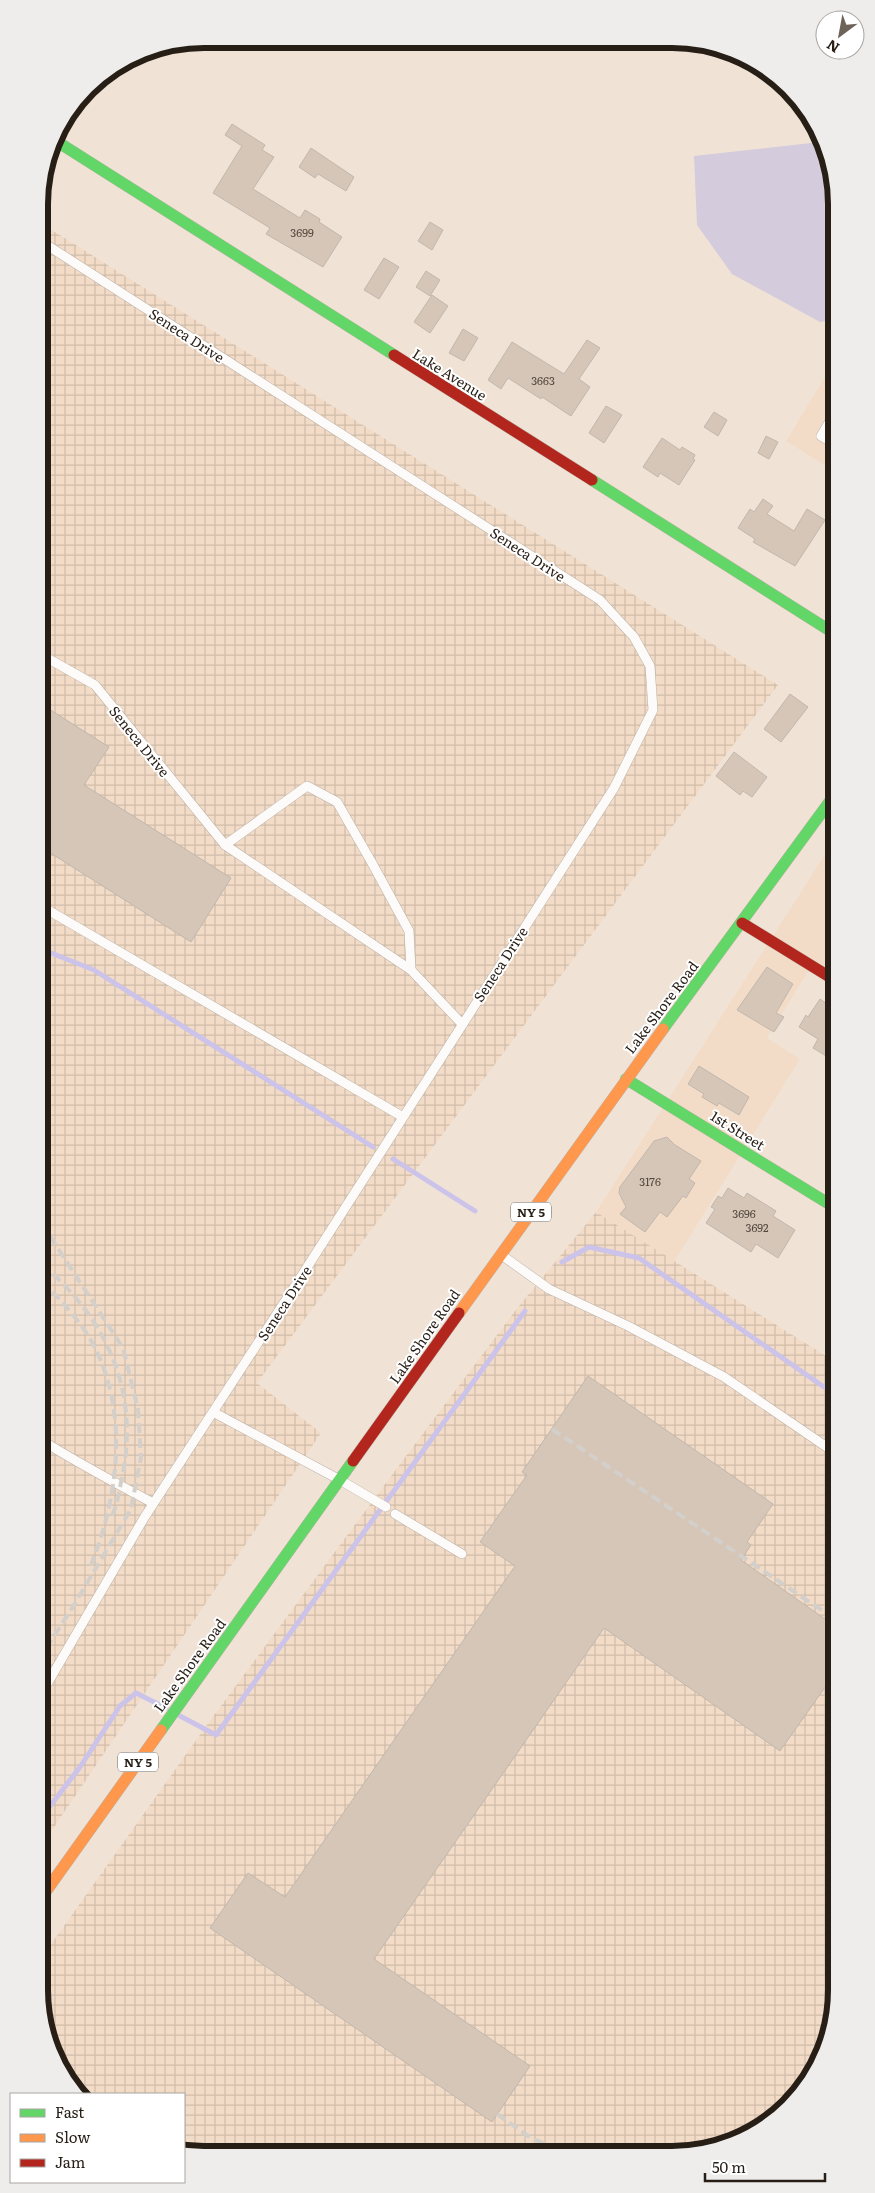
<svg xmlns="http://www.w3.org/2000/svg" width="875" height="2193" font-family="Literata,serif">
<defs>
<pattern id="industrial-grid" width="8" height="8" patternUnits="userSpaceOnUse" patternTransform="scale(1.25)"><rect width="8" height="8" fill="#f3dcc7"/><path d="M0 4h8M4 0v8" fill="none" stroke="#d0bcaa"/></pattern>
</defs>
<rect width="100%" height="100%" fill="#f0e3d6"/>
<!-- built -->
<g fill="#f3dcc7">
<path d="M831,367L832,470L786,441Z"/>
<path d="M833,842V976L813,964L767,1038L800,1059L674,1262L596,1212Z"/>
</g>
<!-- industrial -->
<g fill="url(#industrial-grid)">
<path d="M39,222L778,685L257,1383L321,1433L44,1842Z"/>
<path d="M596,1212L834,1361L836,2000L827,2043L802,2090L763,2127L714,2149L184,2151V2094H79L61,2072L44,2032V1954L209,1722L394,1472L515,1311Z"/>
</g>
<!-- green -->
<path fill="#d4cbdc" d="M820,142L831,161V320L820,322L732,274L697,225L694,156Z"/>
<g fill="none" stroke-linecap="round" stroke-linejoin="round">
<!-- stream -->
<g stroke="#ccc3ea" stroke-width="5">
<path d="M41,949L94,970L373,1147"/>
<path d="M393,1159L475,1211"/>
<path d="M562,1262L589,1247L639,1258L834,1394"/>
<path d="M180,1716L216,1735L525,1311"/>
<path d="M44,1814L80,1767L120,1706L136,1693L166,1708"/>
</g>
</g>
<!-- building -->
<g fill="#d6c6b7" stroke="#c1b7ad">
<path d="M232,124L265,145L262,150L274,157L253,189L300,218L305,210L320,219L319,222L342,237L323,267L266,234L270,228L213,193L242,146L225,135Z"/>
<path d="M311,148L354,177L346,191L318,174L315,178L299,167Z"/>
<path d="M430,222L443,230L432,250L418,241Z"/>
<path d="M384,258L399,267L379,299L364,290Z"/>
<path d="M426,271L440,280L430,296L416,287Z"/>
<path d="M432,295L448,306L430,333L414,322Z"/>
<path d="M463,329L478,338L464,361L449,353Z"/>
<path d="M587,340L600,348L579,379L590,387L571,416L542,397L541,399L508,378L501,389L488,380L512,342L564,374Z"/>
<path d="M606,406L622,415L604,443L589,433Z"/>
<path d="M714,412L727,420L718,436L704,427Z"/>
<path d="M766,436L778,442L769,459L758,453Z"/>
<path d="M662,438L680,450L682,447L695,455L693,459L695,460L679,485L660,473L658,477L643,467Z"/>
<path d="M763,499L773,506L767,514L794,531L807,509L825,520L795,566L753,542L755,539L738,528L750,509L754,512Z"/>
<path d="M790,694L808,707L781,742L764,729Z"/>
<path d="M41,704L109,747L84,785L231,878L191,942L41,847Z"/>
<path d="M734,752L767,777L752,797L743,791L740,795L716,776Z"/>
<path d="M767,967L793,984L776,1013L784,1017L774,1032L737,1010Z"/>
<path d="M820,999L830,1006L827,1012L833,1016V1060L813,1048L818,1039L799,1027L806,1015L808,1017Z"/>
<path d="M699,1066L749,1097L739,1115L719,1103L717,1106L702,1097L704,1094L688,1084Z"/>
<path d="M667,1137L675,1145L701,1161L689,1179L695,1183L686,1198L683,1196L667,1217L660,1212L645,1232L620,1214L626,1207L619,1193L620,1187L654,1141Z"/>
<path d="M728,1188L744,1198L747,1193L776,1211L773,1216L795,1230L778,1258L756,1244L751,1252L706,1223L715,1209L711,1207L718,1196L722,1198Z"/>
<path d="M588,1376L773,1504L747,1542L751,1545L741,1560L835,1626V1689L828,1683L780,1751L604,1628L374,1959L530,2066L492,2122L210,1928L248,1873L285,1897L515,1566L480,1542L527,1475L522,1472Z"/>
</g>
<g fill="none" stroke-linecap="round" stroke-linejoin="round">
<!-- lane casing -->
<g stroke="#bcb2a8" stroke-width="10">
<g id="lane">
<path d="M39,240L600,600L634,637L650,666L653,710L614,788L306,1269L144,1518L43,1691"/>
<path d="M831,419L821,436L832,443"/>
<path d="M40,654L95,685L225,845L411,970L462,1024"/>
<path d="M225,845L307,786L337,802L372,863L409,931L411,970"/>
<path d="M41,906L403,1117"/>
<path d="M503,1256L549,1289L628,1326L724,1377L834,1452"/>
<path d="M213,1412L340,1480L386,1507"/>
<path d="M43,1441C79,1464 116,1483 153,1503"/>
<path d="M395,1514L462,1554"/>
</g>
</g>
<!-- fast casing -->
<g stroke="#bcb2a8" stroke-width="12">
<g id="fast">
<path d="M53,139L394,355"/>
<path d="M592,480L832,632"/>
<path d="M663,1029L833,797"/>
<path d="M626,1079L834,1207"/>
<path d="M161,1730L353,1461"/>
</g>
</g>
<!-- slow casing -->
<g stroke="#bcb2a8" stroke-width="12">
<g id="slow">
<path d="M459,1313L663,1029"/>
<path d="M44,1894L161,1730"/>
</g>
</g>
<!-- jam casing -->
<g stroke="#bcb2a8" stroke-width="12">
<g id="jam">
<path d="M394,355L592,480"/>
<path d="M742,923L833,979"/>
<path d="M353,1461L459,1313"/>
</g>
</g>
<!-- lane -->
<use href="#lane" stroke="#fdfbf9" stroke-width="9"/>
<!-- fast -->
<use href="#fast" stroke="#63d668" stroke-width="11"/>
<!-- slow -->
<use href="#slow" stroke="#ff974d" stroke-width="11"/>
<!-- jam -->
<use href="#jam" stroke="#b3261e" stroke-width="11"/>
<!-- rail -->
<g stroke="#d3cfcb" stroke-width="4" stroke-dasharray="10 5" stroke-linecap="butt">
<path d="M42,1224L123,1348L138,1409L141,1457L131,1509L74,1605L43,1653"/>
<path d="M42,1264C51,1271 59,1280 67,1288C118,1342 138,1410 121,1482C119,1494 117,1505 112,1516"/>
<path d="M42,1281C61,1301 80,1320 93,1344C130,1414 118,1500 89,1570"/>
<path d="M552,1429L835,1619"/>
<path d="M497,2114L531,2138L556,2149"/>
<path d="M734,2139L796,2096"/>
<path d="M710,2149L739,2134"/>
</g>
</g>
<g text-anchor="middle" dominant-baseline="central" stroke-width="4" stroke-linejoin="round" paint-order="stroke">
<!-- number labels -->
<g font-size="11" fill="#53483e">
<text x="302" y="232">3699</text>
<text x="543" y="380">3663</text>
<text x="650" y="1181">3176</text>
<text x="744" y="1213">3696</text>
<text x="757" y="1227">3692</text>
</g>
<!-- shield labels -->
<g fill="#fff" stroke="#68625c" stroke-width="1">
<rect x="511" y="1202.5" width="40" height="19" rx="4"/>
<rect x="118" y="1752.5" width="40" height="19" rx="4"/>
</g>
<g font-size="12" font-weight="bold" fill="#271e16">
<text x="531" y="1212">NY 5</text>
<text x="138" y="1762">NY 5</text>
</g>
<!-- street labels -->
<g font-size="14" fill="#271e16" stroke="#fff">
<text transform="translate(187 335) rotate(33)">Seneca Drive</text>
<text transform="translate(450 374) rotate(32)">Lake Avenue</text>
<text transform="translate(528 554) rotate(33)">Seneca Drive</text>
<text transform="translate(140 741) rotate(51)">Seneca Drive</text>
<text transform="translate(500 964) rotate(-57)">Seneca Drive</text>
<text transform="translate(661 1007) rotate(-53)">Lake Shore Road</text>
<text transform="translate(738 1130) rotate(32)">1st Street</text>
<text transform="translate(284 1303) rotate(-57)">Seneca Drive</text>
<text transform="translate(424 1336) rotate(-55)">Lake Shore Road</text>
<text transform="translate(189 1665) rotate(-54)">Lake Shore Road</text>
</g>
</g>
<!-- crop -->
<path d="M0 0H875V2193H0ZM204 48H672A156 156 0 0 1 828 204V1990A156 156 0 0 1 672 2146H204A156 156 0 0 1 48 1990V204A156 156 0 0 1 204 48Z" fill="#eeedec" fill-rule="evenodd"/>
<path fill="none" stroke="#271e16" stroke-width="6" d="M204 48H672A156 156 0 0 1 828 204V1990A156 156 0 0 1 672 2146H204A156 156 0 0 1 48 1990V204A156 156 0 0 1 204 48Z"/>
<!-- legend -->
<rect x="10" y="2093" width="175" height="90" fill="#ffffff" stroke="#a9a5a2"/>
<rect x="20" y="2109" width="25" height="8" fill="#63d668" stroke="#a9a5a2"/>
<text x="55" y="2118" font-size="15" fill="#271e16">Fast</text>
<rect x="20" y="2134" width="25" height="8" fill="#ff974d" stroke="#a9a5a2"/>
<text x="55" y="2143" font-size="15" fill="#271e16">Slow</text>
<rect x="20" y="2159" width="25" height="8" fill="#b3261e" stroke="#a9a5a2"/>
<text x="55" y="2168" font-size="15" fill="#271e16">Jam</text>
<!-- north arrow -->
<g transform="translate(840 35) rotate(212)"><circle r="24" fill="#ffffff" stroke="#a9a5a2"/>
<path d="M0-4L9 19L0 12L-9 19Z" fill="#6d6359"/>
<text y="-8" font-size="14" font-weight="bold" text-anchor="middle" fill="#271e16">N</text>
</g>
<!-- scale -->
<path d="M705 2173v8h120v-8" fill="none" stroke="#271e16" stroke-width="2.5"/>
<text x="712" y="2173" font-size="15" fill="#271e16" stroke="#ffffff" stroke-width="4" paint-order="stroke">50 m</text>
</svg>
